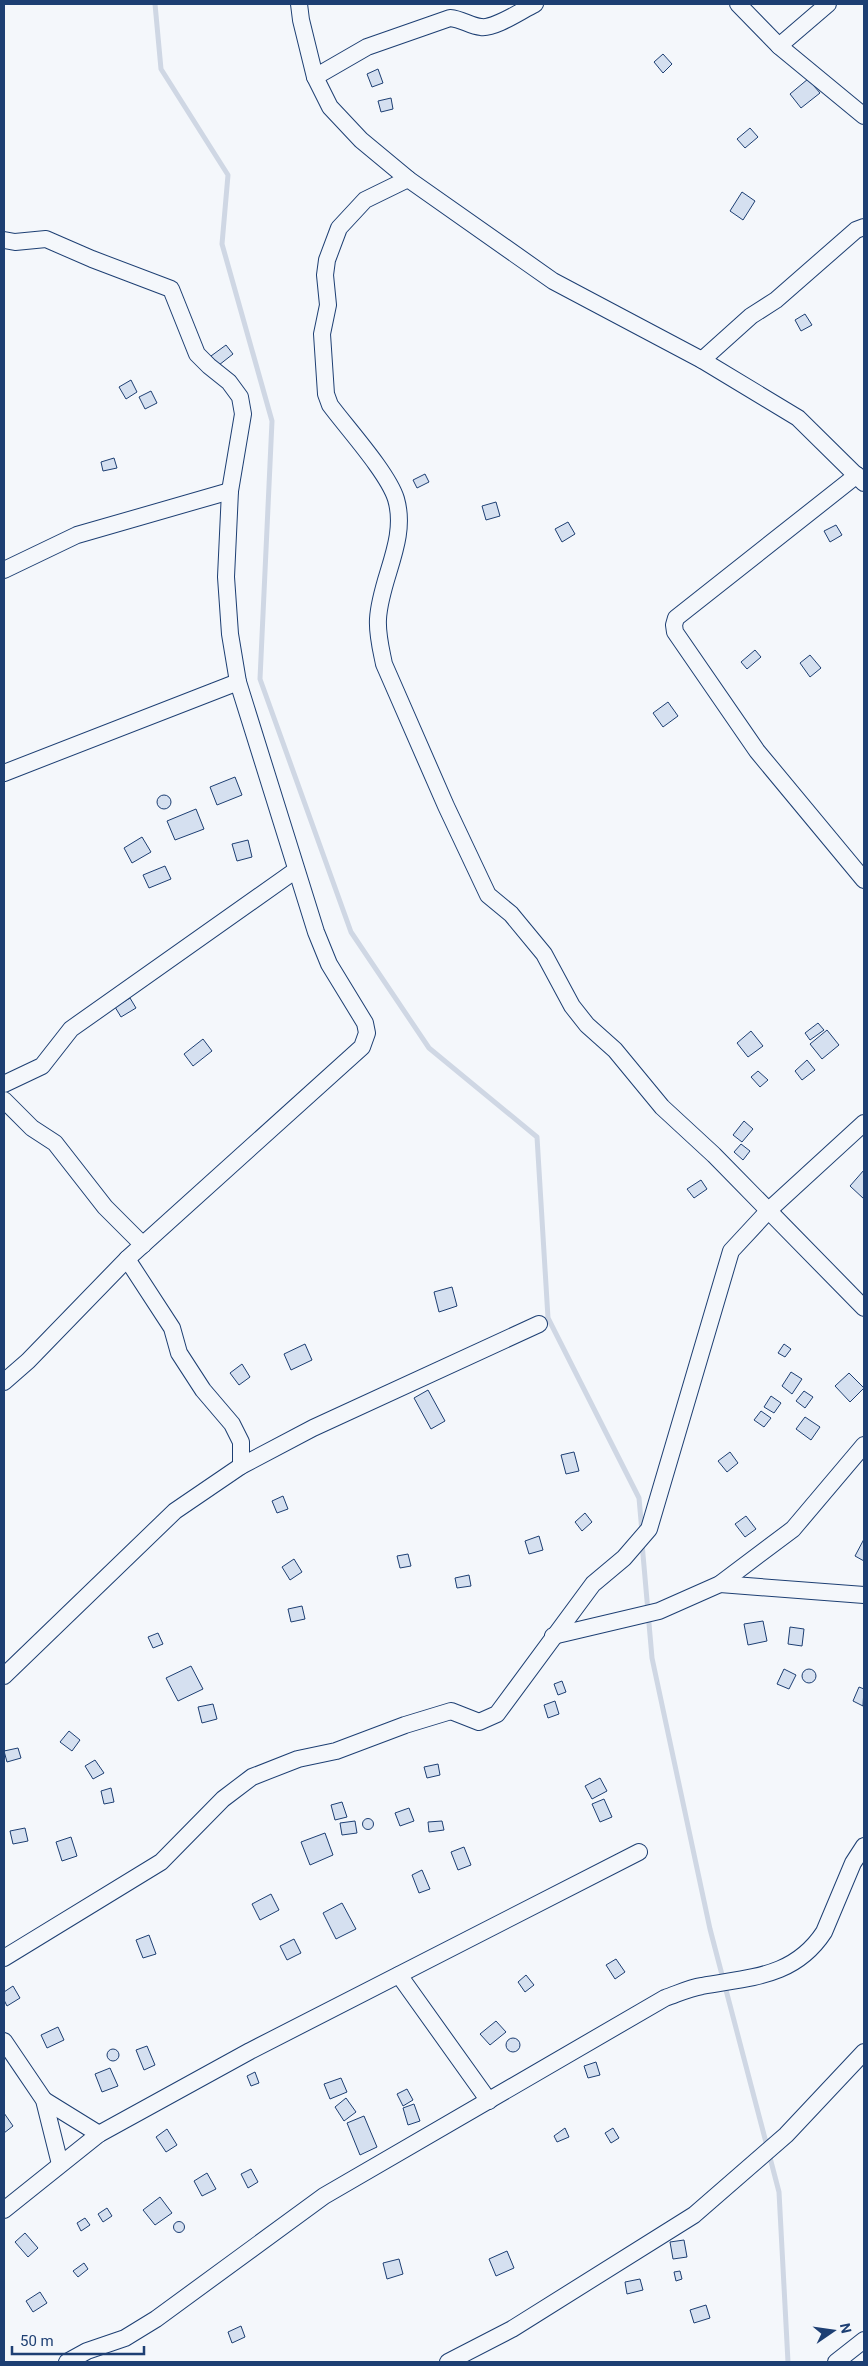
<svg xmlns="http://www.w3.org/2000/svg" width="868" height="2366" font-family="Roboto,sans-serif">
<rect width="100%" height="100%" fill="#f4f7fb"/>
<g fill="none" stroke-linecap="round" stroke-linejoin="round">
<!-- stream -->
<g stroke="#cfd7e4" stroke-width="5">
<path d="M155,4L161,69L228,175L222,244L272,421L260,679L351,932L429,1048L537,1137L548,1318L639,1498L642,1532"/>
<path d="M642,1543L652,1658L710,1929L779,2192L788,2362"/>
</g>
</g>
<!-- building -->
<g fill="#d5e0f0" stroke="#1d3f73">
<path d="M663,54L672,64L663,73L654,62Z"/>
<path d="M378,69L383,83L372,87L367,74Z"/>
<path d="M808,79L820,93L801,108L790,94Z"/>
<path d="M391,98L393,109L381,112L378,101Z"/>
<path d="M750,128L758,137L745,148L737,139Z"/>
<path d="M742,192L755,201L743,220L730,211Z"/>
<path d="M805,314L812,325L801,331L795,320Z"/>
<path d="M226,345L233,354L219,365L211,356Z"/>
<path d="M131,380L137,392L126,399L119,387Z"/>
<path d="M151,391L157,403L145,409L139,397Z"/>
<path d="M114,458L117,468L103,471L101,462Z"/>
<path d="M425,474L429,482L417,488L413,480Z"/>
<path d="M496,502L500,516L486,520L482,506Z"/>
<path d="M568,522L575,534L562,542L555,529Z"/>
<path d="M836,525L842,535L830,542L824,531Z"/>
<path d="M755,650L761,657L747,669L741,662Z"/>
<path d="M810,655L821,668L810,677L800,663Z"/>
<path d="M668,702L678,716L663,727L653,713Z"/>
<path d="M235,777L242,795L217,805L210,787Z"/>
<circle cx="164" cy="802" r="7"/>
<path d="M196,809L204,829L175,840L167,821Z"/>
<path d="M142,837L151,852L132,863L124,848Z"/>
<path d="M248,840L252,857L237,861L232,844Z"/>
<path d="M165,866L171,879L149,888L143,875Z"/>
<path d="M130,998L136,1008L121,1017L115,1007Z"/>
<path d="M818,1023L824,1030L810,1040L805,1033Z"/>
<path d="M827,1030L839,1045L822,1059L810,1044Z"/>
<path d="M751,1031L763,1046L748,1057L737,1043Z"/>
<path d="M203,1039L212,1051L193,1066L184,1054Z"/>
<path d="M807,1060L815,1070L802,1080L795,1071Z"/>
<path d="M758,1071L768,1080L760,1087L751,1077Z"/>
<path d="M744,1121L753,1129L742,1142L733,1135Z"/>
<path d="M741,1144L750,1151L743,1160L734,1152Z"/>
<path d="M864,1170V1199L850,1186Z"/>
<path d="M701,1180L707,1189L694,1198L687,1189Z"/>
<path d="M452,1287L457,1306L439,1312L434,1292Z"/>
<path d="M305,1344L312,1360L291,1370L284,1354Z"/>
<path d="M784,1344L791,1349L785,1357L778,1353Z"/>
<path d="M242,1364L250,1377L239,1385L230,1373Z"/>
<path d="M791,1372L802,1379L792,1394L782,1386Z"/>
<path d="M849,1373L864,1388L850,1402L835,1386Z"/>
<path d="M428,1390L445,1421L431,1429L414,1398Z"/>
<path d="M804,1391L813,1397L805,1408L796,1401Z"/>
<path d="M771,1396L781,1403L774,1413L764,1407Z"/>
<path d="M761,1411L771,1418L764,1427L754,1420Z"/>
<path d="M805,1417L820,1427L811,1440L796,1429Z"/>
<path d="M574,1452L579,1471L566,1474L561,1455Z"/>
<path d="M730,1452L738,1463L727,1472L718,1461Z"/>
<path d="M283,1496L288,1509L277,1513L272,1501Z"/>
<path d="M585,1513L592,1522L582,1531L575,1522Z"/>
<path d="M746,1516L756,1529L745,1537L735,1524Z"/>
<path d="M539,1536L543,1550L529,1554L525,1541Z"/>
<path d="M864,1539V1561L855,1556Z"/>
<path d="M408,1554L411,1566L400,1568L397,1556Z"/>
<path d="M294,1559L302,1572L290,1580L282,1567Z"/>
<path d="M469,1575L471,1586L457,1588L455,1578Z"/>
<path d="M302,1606L305,1619L291,1622L288,1609Z"/>
<path d="M763,1621L767,1641L748,1645L744,1624Z"/>
<path d="M790,1627L804,1629L802,1646L788,1644Z"/>
<path d="M158,1633L163,1644L153,1648L148,1637Z"/>
<path d="M191,1666L203,1689L178,1701L166,1678Z"/>
<path d="M784,1669L796,1675L789,1689L777,1684Z"/>
<circle cx="809" cy="1676" r="7"/>
<path d="M562,1681L566,1692L558,1695L554,1684Z"/>
<path d="M859,1687L864,1689L863,1706L853,1701Z"/>
<path d="M555,1701L559,1714L548,1718L544,1705Z"/>
<path d="M213,1704L217,1719L202,1723L198,1707Z"/>
<path d="M69,1731L80,1740L72,1751L60,1742Z"/>
<path d="M18,1748L21,1758L7,1762L4,1751Z"/>
<path d="M95,1760L104,1773L93,1779L85,1766Z"/>
<path d="M438,1764L440,1775L427,1778L424,1767Z"/>
<path d="M600,1778L607,1791L592,1799L585,1786Z"/>
<path d="M111,1788L114,1802L104,1804L101,1791Z"/>
<path d="M604,1799L612,1817L600,1822L592,1804Z"/>
<path d="M342,1802L347,1817L335,1820L331,1805Z"/>
<path d="M409,1808L414,1821L400,1826L395,1813Z"/>
<circle cx="368" cy="1824" r="5.5"/>
<path d="M355,1821L357,1833L342,1835L340,1823Z"/>
<path d="M442,1821L444,1830L429,1832L428,1822Z"/>
<path d="M25,1828L28,1841L13,1844L10,1831Z"/>
<path d="M325,1833L333,1855L310,1865L301,1842Z"/>
<path d="M71,1837L77,1856L62,1861L56,1842Z"/>
<path d="M464,1847L471,1865L458,1870L451,1852Z"/>
<path d="M422,1870L430,1889L419,1893L412,1875Z"/>
<path d="M271,1894L279,1910L260,1920L252,1904Z"/>
<path d="M342,1903L356,1929L336,1939L323,1913Z"/>
<path d="M149,1935L156,1954L143,1958L136,1940Z"/>
<path d="M294,1939L301,1953L287,1960L280,1946Z"/>
<path d="M616,1959L625,1972L615,1979L606,1965Z"/>
<path d="M526,1975L534,1985L525,1992L518,1982Z"/>
<path d="M13,1986L20,1998L7,2006L4,2000V1992Z"/>
<path d="M496,2021L506,2032L490,2045L480,2034Z"/>
<path d="M58,2027L64,2040L47,2048L41,2035Z"/>
<circle cx="513" cy="2045" r="7"/>
<path d="M147,2046L155,2065L144,2070L136,2050Z"/>
<circle cx="113" cy="2055" r="6"/>
<path d="M596,2062L600,2075L588,2078L584,2066Z"/>
<path d="M110,2068L118,2086L102,2092L95,2074Z"/>
<path d="M255,2072L259,2083L251,2086L247,2076Z"/>
<path d="M341,2078L347,2092L330,2099L324,2084Z"/>
<path d="M407,2089L413,2100L403,2106L397,2094Z"/>
<path d="M346,2098L356,2112L344,2121L335,2107Z"/>
<path d="M414,2104L420,2121L408,2125L403,2108Z"/>
<path d="M4,2113L13,2126L4,2133Z"/>
<path d="M364,2116L377,2147L360,2155L347,2123Z"/>
<path d="M565,2128L569,2137L557,2142L554,2136Z"/>
<path d="M613,2128L619,2138L611,2143L605,2133Z"/>
<path d="M167,2129L177,2145L166,2152L156,2137Z"/>
<path d="M251,2169L258,2182L248,2188L241,2174Z"/>
<path d="M207,2173L216,2189L202,2196L194,2181Z"/>
<path d="M160,2197L172,2213L155,2225L143,2210Z"/>
<path d="M107,2208L112,2216L103,2222L98,2214Z"/>
<path d="M85,2218L90,2225L81,2231L77,2223Z"/>
<circle cx="179" cy="2227" r="5.5"/>
<path d="M25,2233L38,2248L28,2257L15,2242Z"/>
<path d="M684,2240L687,2257L673,2259L670,2242Z"/>
<path d="M507,2251L514,2268L496,2276L489,2259Z"/>
<path d="M399,2259L403,2274L387,2279L383,2263Z"/>
<path d="M84,2263L88,2269L78,2277L73,2271Z"/>
<path d="M680,2271L682,2279L676,2281L674,2272Z"/>
<path d="M640,2279L643,2290L627,2294L625,2282Z"/>
<path d="M40,2292L47,2303L33,2312L26,2301Z"/>
<path d="M706,2305L710,2318L694,2323L690,2310Z"/>
<path d="M241,2326L245,2337L232,2343L228,2332Z"/>
</g>
<g fill="none" stroke-linecap="round" stroke-linejoin="round">
<!-- street casing -->
<g stroke="#1d3f73" stroke-width="18">
<g id="street">
<path d="M299,4L301,20L315,77L330,107L361,140L408,179L553,281L702,360L798,418L864,483"/>
<path d="M738,4L779,46L864,116"/>
<path d="M779,46L828,4"/>
<path d="M315,77L367,47L450,18C462,19 470,26 481,27C495,29 522,10 535,4"/>
<path d="M408,179L365,200L339,228L327,260L325,275L328,305L322,334L326,394L330,405C347,428 388,473 396,499C408,540 380,579 378,619C377,634 381,649 384,664L446,806L488,895L511,914L544,954L572,1006L587,1025L615,1050L662,1107L714,1155L864,1308"/>
<path d="M4,240L15,242L46,239L92,259L171,289L197,354L209,366L229,382L240,397L243,414L230,491L226,577L230,634L238,682L316,932L329,964L365,1023L367,1033L362,1047L127,1259L28,1361L4,1382"/>
<path d="M702,360L751,316L776,300L856,230L864,227"/>
<path d="M857,475L676,618L674,625L675,632L757,751L864,880"/>
<path d="M4,570L77,535L230,491"/>
<path d="M4,773L238,682"/>
<path d="M4,1084L42,1066L71,1029L296,870"/>
<path d="M4,1100L32,1128L55,1143L105,1207L143,1245"/>
<path d="M127,1259L172,1328L179,1353L203,1390L232,1424L241,1442V1466"/>
<path d="M720,1584L864,1595"/>
<path d="M553,1636L659,1611L720,1584L793,1529L864,1445"/>
<path d="M4,1676L175,1511L241,1466L313,1428L539,1324"/>
<path d="M4,1958L161,1862L223,1799L252,1777L298,1759L336,1751L405,1725L451,1711L479,1722L497,1714L593,1584L624,1558L649,1529L731,1251L769,1210L864,1123"/>
<path d="M399,1975L489,2101"/>
<path d="M4,2041L44,2100L60,2164"/>
<path d="M44,2100L99,2134"/>
<path d="M4,2210L99,2134L250,2051L639,1852"/>
<path d="M67,2362L87,2351L125,2338L156,2319L324,2196L665,1998C677,1994 689,1988 702,1986C749,1977 794,1978 824,1932L853,1863L864,1846"/>
<path d="M448,2362L512,2329L694,2215L786,2135L864,2052"/>
<path d="M836,2362L864,2340"/>
</g>
</g>
<!-- street -->
<use href="#street" stroke="#f4f7fb" stroke-width="16"/>
</g>
<!-- border -->
<rect width="868" height="2366" fill="none" stroke="#1d3f73" stroke-width="10"/>
<!-- north arrow -->
<g transform="translate(833 2331) rotate(77)" stroke="#f4f7fb" stroke-width="4" paint-order="stroke">
<path d="M0-4L9 19L0 12L-9 19Z" fill="#1d3f73"/>
<text y="-8" font-size="14" font-weight="bold" text-anchor="middle" fill="#1d3f73">N</text>
</g>
<!-- scale -->
<path d="M12 2346v8h132v-8" fill="none" stroke="#1d3f73" stroke-width="2.5"/>
<text x="20" y="2346" font-size="15" fill="#1d3f73" stroke="#f4f7fb" stroke-width="4" paint-order="stroke">50 m</text>
</svg>
